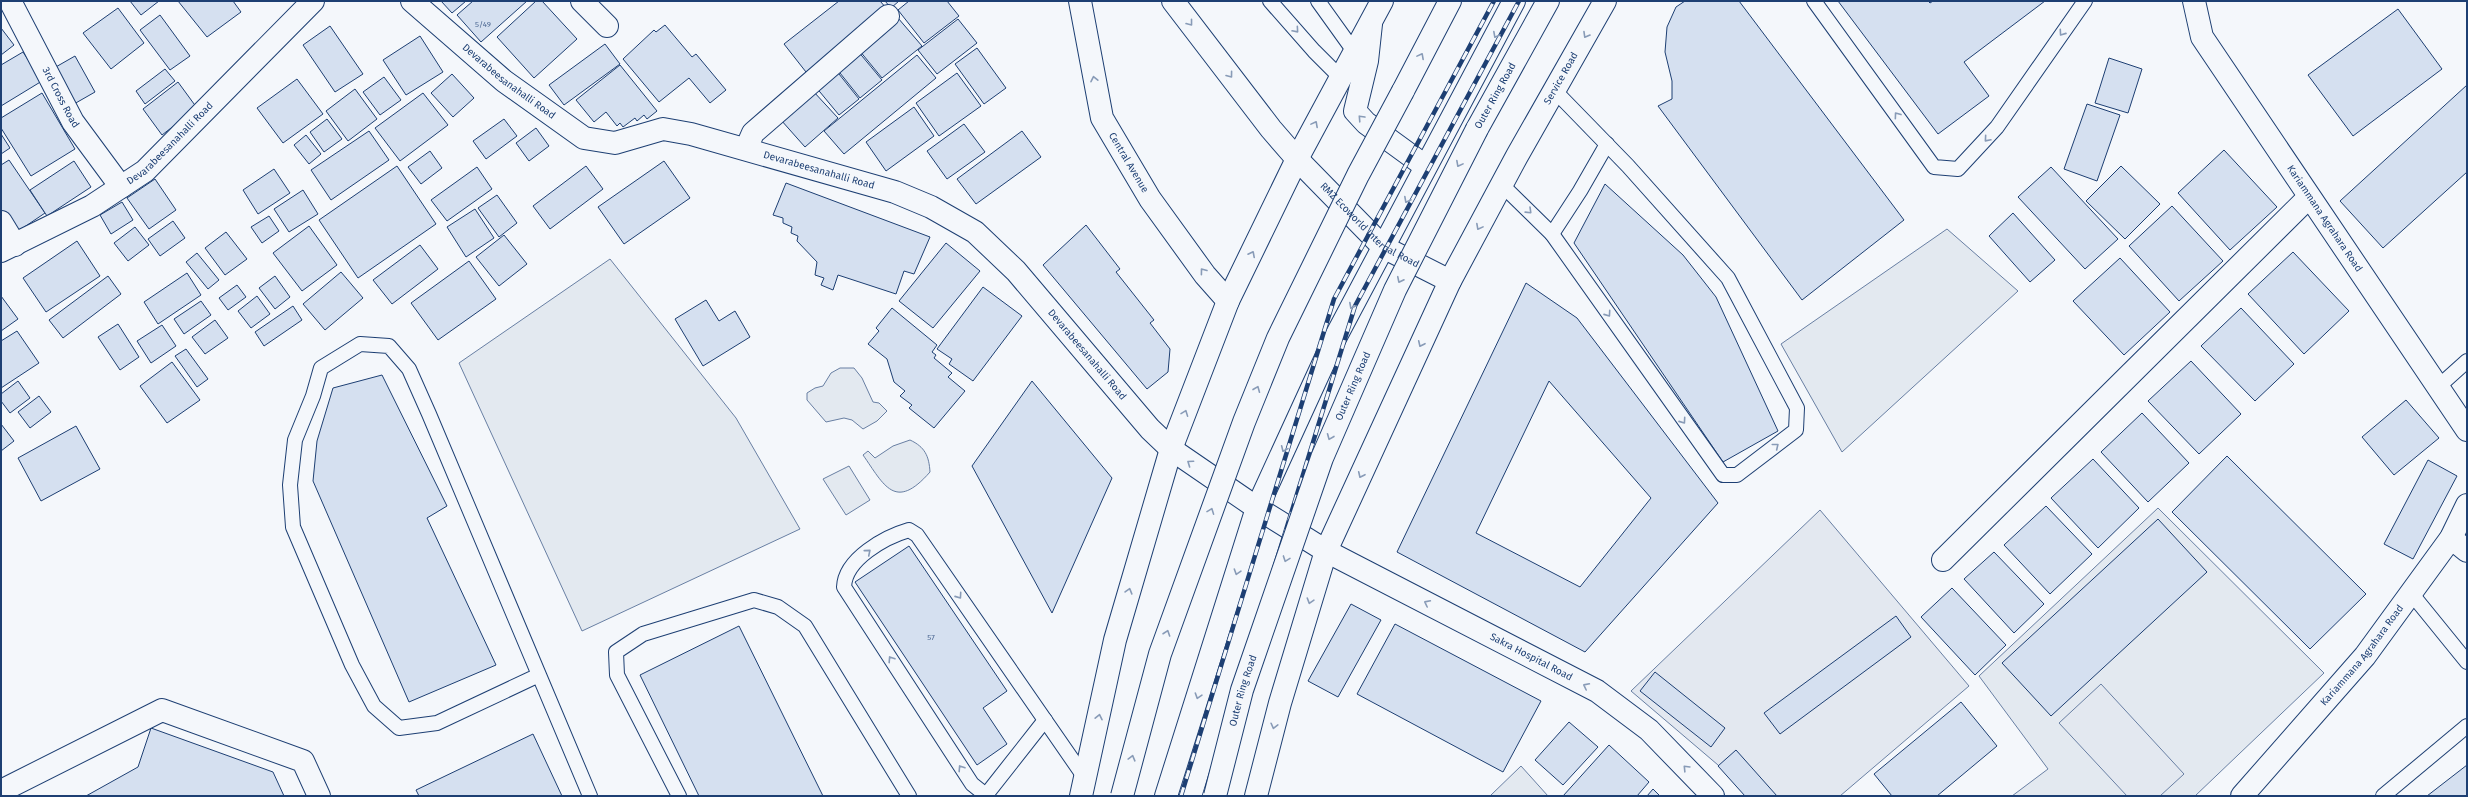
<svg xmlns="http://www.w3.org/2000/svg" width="2468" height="797" font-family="'Fira Sans',sans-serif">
<rect width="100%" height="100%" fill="#f4f7fb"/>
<!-- green -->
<g fill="#e3e9f0" stroke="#687fa3">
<path d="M1947,229L2018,291L1842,452L1781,344Z"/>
<path d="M610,259L736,418L800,529L582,631L459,363Z"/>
<path d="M840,368H854L862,378L873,402L879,403L887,411L877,421L863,429L852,420L844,418L826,422L807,400V393L815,388L823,386L831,373Z"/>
<path d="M910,440C925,447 929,456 930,472C895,512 884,485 863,455L868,451L875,458L893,446Z"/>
<path d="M849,466L870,500L846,515L823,479Z"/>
<path d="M2158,508L2324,673L2195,796H2012L2048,769L1979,676Z"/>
<path d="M1521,766L1548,796H1490Z"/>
</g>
<!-- parking -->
<g fill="#e3e8f0" stroke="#687fa3">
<path d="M1820,510L1969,686L1840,796H1746L1718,765L1631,691Z"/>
<path d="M2101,684L2184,774L2160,796H2127L2059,723Z"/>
</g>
<!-- building -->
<g fill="#d5e0f0" stroke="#1d3f73" fill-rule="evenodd">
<path d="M130,1H159L141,15Z"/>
<path d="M178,1H233L241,12L207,37Z"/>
<path d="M441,1H466L452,13Z"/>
<path d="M473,1H527L481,42L457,15Z"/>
<path d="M536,1H542L577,39L534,78L497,37Z"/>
<path d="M839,1H880L887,9L806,72L784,44Z"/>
<path d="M885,1H899L891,8Z"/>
<path d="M909,1H947L959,16L924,43L898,10Z"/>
<path d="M1685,1H1739L1904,220L1802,300L1658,106L1672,99V81L1665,52L1667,27L1676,7Z"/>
<path d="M1838,1H1928L1930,3L1933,1H2045L1964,62L1989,96L1938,134Z"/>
<path d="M118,8L144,43L111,69L83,33Z"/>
<path d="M2398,9L2442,69L2353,136L2308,75Z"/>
<path d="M160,15L190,56L170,70L140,30Z"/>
<path d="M898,18L922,46L882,78L859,50Z"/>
<path d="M958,19L977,43L937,74L918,50Z"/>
<path d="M665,25L692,57L696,54L726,90L710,103L689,78L659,102L623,59L654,30L656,32Z"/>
<path d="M330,26L363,74L335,92L303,45Z"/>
<path d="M1,28L14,45L1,55Z"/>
<path d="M420,36L443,72L406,95L383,60Z"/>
<path d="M605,44L620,64L564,105L549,85Z"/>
<path d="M977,48L1006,88L984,104L955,64Z"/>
<path d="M857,50L882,80L860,98L836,68Z"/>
<path d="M23,52L42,81L1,106V65Z"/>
<path d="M917,55L936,78L844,154L824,131Z"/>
<path d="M75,56L95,92L74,104L54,68Z"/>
<path d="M2109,58L2142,69L2128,113L2095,103Z"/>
<path d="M620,65L657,111L647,119L644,115L637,121L635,118L623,127L620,123L617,126L606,112L594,122L576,100Z"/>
<path d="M165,69L175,81L145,104L136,91Z"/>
<path d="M835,69L859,99L839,115L815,86Z"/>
<path d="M957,73L981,106L939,136L916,103Z"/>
<path d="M452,74L474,98L453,117L431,93Z"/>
<path d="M384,77L401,100L380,115L363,92Z"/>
<path d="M297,79L323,114L283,143L257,108Z"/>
<path d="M178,82L197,108L162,135L143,109Z"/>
<path d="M2467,85V172L2383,248L2340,201Z"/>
<path d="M355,89L377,119L348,141L326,111Z"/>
<path d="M813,91L838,118L805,147L781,120Z"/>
<path d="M42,93L75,149L31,176L1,128V118Z"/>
<path d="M423,93L448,125L400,161L375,128Z"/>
<path d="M2087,104L2120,115L2097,181L2064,169Z"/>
<path d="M914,107L934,136L886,171L866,142Z"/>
<path d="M327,119L342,139L324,152L310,132Z"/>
<path d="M504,119L517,136L486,159L473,141Z"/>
<path d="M964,124L985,152L947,179L927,151Z"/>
<path d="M536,128L549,146L529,161L516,143Z"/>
<path d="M369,131L389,160L331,200L311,170Z"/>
<path d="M1022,131L1041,157L976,204L957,179Z"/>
<path d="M1,134L10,148L1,154Z"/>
<path d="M306,135L321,154L309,164L294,145Z"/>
<path d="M2224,150L2277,207L2230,250L2178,193Z"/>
<path d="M430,151L442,168L421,184L408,167Z"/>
<path d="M9,160L45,213L14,234L1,214V165Z"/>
<path d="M74,161L91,187L47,216L30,190Z"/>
<path d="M664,161L690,198L624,244L598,207Z"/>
<path d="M397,166L436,224L358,278L319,220Z"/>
<path d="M586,166L603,189L550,229L533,206Z"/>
<path d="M2121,166L2160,204L2125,239L2086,201Z"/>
<path d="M477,167L492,189L447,221L431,200Z"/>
<path d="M2051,167L2118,239L2085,269L2018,197Z"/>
<path d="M274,169L290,193L258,214L243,190Z"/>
<path d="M155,179L176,210L149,229L127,198Z"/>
<path d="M786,183L930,237L914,274L904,271L896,294L838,275L833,290L821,285L824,278L815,275L817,262L797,241L798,236L791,233L792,227L783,223V218L773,215Z"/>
<path d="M1605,184L1683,255L1716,297L1778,431L1723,462L1574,243Z"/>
<path d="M303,190L318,214L289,232L274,209Z"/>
<path d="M497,195L517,223L499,237L478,208Z"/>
<path d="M122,202L133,220L111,234L100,215Z"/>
<path d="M2172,206L2223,261L2179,301L2129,246Z"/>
<path d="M475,209L494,238L466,257L447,227Z"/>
<path d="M2013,213L2055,260L2030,282L1989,236Z"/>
<path d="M269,216L279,231L262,243L251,227Z"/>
<path d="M173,221L185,238L160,256L148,239Z"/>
<path d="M1086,225L1120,269L1116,272L1154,320L1150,323L1170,349L1168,372L1147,389L1043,265Z"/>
<path d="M309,226L337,265L302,291L273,253Z"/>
<path d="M135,227L149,245L128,261L114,243Z"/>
<path d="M226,232L247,259L225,275L205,248Z"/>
<path d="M504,235L527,264L499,286L476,257Z"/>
<path d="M77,241L100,276L46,312L23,278Z"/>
<path d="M946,243L980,271L933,328L899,301Z"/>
<path d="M420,245L438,269L392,304L373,280Z"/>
<path d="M2293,252L2349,311L2304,354L2248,294Z"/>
<path d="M197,253L219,280L208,289L186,262Z"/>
<path d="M2120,258L2170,312L2124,355L2073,301Z"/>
<path d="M469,261L496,299L438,340L411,303Z"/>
<path d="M341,272L363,298L325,330L303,304Z"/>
<path d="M187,273L201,295L158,324L144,302Z"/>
<path d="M108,276L121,294L63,338L49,320Z"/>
<path d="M275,276L290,297L275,309L259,288Z"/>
<path d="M1526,283L1577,318L1718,503L1585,652L1397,552ZM1549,381L1651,498L1580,587L1476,533Z"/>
<path d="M237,285L246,297L228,310L219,298Z"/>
<path d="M983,287L1022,316L973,381L949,364L952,359L937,349Z"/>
<path d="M1,296L18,319L1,331Z"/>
<path d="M257,296L270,314L251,328L238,311Z"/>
<path d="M706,300L719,321L735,311L750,337L703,366L675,319Z"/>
<path d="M201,301L211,315L184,334L174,319Z"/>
<path d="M293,306L302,320L264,346L255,332Z"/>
<path d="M892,308L937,345L932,352L936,355L934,358L952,373L948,377L965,391L934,428L909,408L912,405L900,396L905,391L894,382L887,359L868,344L879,331L876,328Z"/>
<path d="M2241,308L2294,364L2255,401L2201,346Z"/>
<path d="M215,320L228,338L205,354L192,337Z"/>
<path d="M118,324L139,357L120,370L98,337Z"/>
<path d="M162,325L176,346L151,363L137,341Z"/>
<path d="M17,331L39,363L1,388V341Z"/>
<path d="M186,349L208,379L197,387L175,356Z"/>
<path d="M2191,361L2241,414L2199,454L2148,401Z"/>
<path d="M172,362L200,400L167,423L140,386Z"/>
<path d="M382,375L447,506L427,518L496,665L409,702L313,481L317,441L333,388Z"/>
<path d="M18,381L30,398L10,413L1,401V394Z"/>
<path d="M1032,381L1112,478L1052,613L972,466Z"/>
<path d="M39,396L51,412L30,428L18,412Z"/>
<path d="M2406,400L2439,438L2394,475L2362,437Z"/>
<path d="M2142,413L2189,463L2148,502L2101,452Z"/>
<path d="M1,424L14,441L1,451Z"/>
<path d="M76,426L100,469L41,501L18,458Z"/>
<path d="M2227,456L2366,594L2310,649L2172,512Z"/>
<path d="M2093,459L2139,508L2098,548L2051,498Z"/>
<path d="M2428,460L2457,476L2413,559L2384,544Z"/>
<path d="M2046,506L2092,554L2050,594L2004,545Z"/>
<path d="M2158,519L2207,572L2051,716L2002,663Z"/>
<path d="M909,546L1007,691L983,708L1007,744L977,765L855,582Z"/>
<path d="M1994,552L2044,604L2014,633L1964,579Z"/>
<path d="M1952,588L2006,645L1975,675L1921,617Z"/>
<path d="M1351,604L1381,620L1338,697L1308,681Z"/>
<path d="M1896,616L1911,637L1780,734L1764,713Z"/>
<path d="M1395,624L1541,701L1503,772L1357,694Z"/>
<path d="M739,626L823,796H699L640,675Z"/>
<path d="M1655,672L1725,728L1711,747L1640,691Z"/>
<path d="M1961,702L1997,746L1937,796H1892L1874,774Z"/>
<path d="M1569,722L1598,747L1563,785L1535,760Z"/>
<path d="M151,728L273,772L284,796H86L138,767Z"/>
<path d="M533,734L562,796H419L416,790Z"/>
<path d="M1609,745L1649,782L1637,796H1563Z"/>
<path d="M1736,750L1777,796H1745L1718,766Z"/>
<path d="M2467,765V796H2427Z"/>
<path d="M1653,789L1660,796H1647Z"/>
</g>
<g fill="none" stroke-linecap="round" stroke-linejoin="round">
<!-- lane casing -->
<g stroke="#1d3f73" stroke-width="16">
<g id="lane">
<path d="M1270,1L1314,51L1341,78"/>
<path d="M1318,1L1356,54"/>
<path d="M1814,1L1934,167L1958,169L1997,127L2085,1"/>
<path d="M1501,184L1552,234L1723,475H1737L1796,430L1797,408L1728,278L1628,166L1554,90"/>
<path d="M1552,234L1580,191L1607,144"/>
<path d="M2438,387L2467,361"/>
<path d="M2411,593L2467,662"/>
<path d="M539,675L437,723L399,728L374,706L352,665L293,527L290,485L295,440L313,396L321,368L360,344L389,346L409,369L429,414L590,796"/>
<path d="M986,795L1045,720"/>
<path d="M679,796L617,675L616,652L643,634L754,600L778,607L805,626L909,796"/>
<path d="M987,796L972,784L844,587C845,559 885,537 909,530L917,535L1085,778"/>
<path d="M2383,796L2467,726"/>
</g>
</g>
<!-- street casing -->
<g stroke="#1d3f73" stroke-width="24">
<g id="street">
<path id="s1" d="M10,1L73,122L121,187"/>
<path d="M582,1L607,26"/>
<path d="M746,149L753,133L888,16"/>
<path d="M1,222L15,245"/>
<path d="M2451,538L2467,551"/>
<path d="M1943,560L2309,197"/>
<path d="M1,791L162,710L303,761L319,796"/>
</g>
</g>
<!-- secondary casing -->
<g stroke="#1d3f73" stroke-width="24">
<g id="secondary">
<path id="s2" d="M412,1L504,81L584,138L615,143L663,129L691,134L895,192L931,207L975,232L1016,271L1150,429L1171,449L1257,508L1326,551L1597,691L1649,730L1713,796"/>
<path id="s3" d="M1080,1L1102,118L1150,199L1205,275L1228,301"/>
<path id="s4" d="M1173,1L1271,129L1297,159L1383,247L1450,281"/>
<path id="s5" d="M2194,1L2202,37L2467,430"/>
<path id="s6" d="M1,251L92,206L145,171L313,1"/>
<path d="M1081,796L1115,640L1171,449L1228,301L1297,159L1382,1"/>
<path id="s7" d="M1256,796L1280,703L1326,551L1450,281L1517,156L1605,1"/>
<path id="s8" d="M2242,796L2365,656L2451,538L2467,505"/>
</g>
</g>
<!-- highway casing -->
<g stroke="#1d3f73" stroke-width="24">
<g id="highway">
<path d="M1371,24L1367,61L1355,111L1366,123L1425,166"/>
<path d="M1403,91L1450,1"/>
<path id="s9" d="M1477,129L1548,1"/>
<path d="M1166,796L1257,508L1334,340L1514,1"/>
</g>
</g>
<!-- lane -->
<use href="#lane" stroke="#f4f7fb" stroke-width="14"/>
<!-- street -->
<use href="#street" stroke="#f4f7fb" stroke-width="22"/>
<!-- secondary -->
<use href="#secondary" stroke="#f4f7fb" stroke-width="22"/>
<!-- highway -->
<use href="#highway" stroke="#f4f7fb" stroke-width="22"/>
<!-- rail casing -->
<g stroke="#1d3f73" stroke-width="4.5">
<g id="rail">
<path d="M1181,796L1334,299L1494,1"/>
<path d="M1204,796L1355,306L1519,1"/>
</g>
</g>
<!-- rail -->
<use href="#rail" stroke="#f4f7fb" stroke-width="3" stroke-dasharray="9" stroke-linecap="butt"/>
<!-- highway-bridge casing -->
<g stroke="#1d3f73" stroke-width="24" stroke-linecap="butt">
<g id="highway-bridge">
<path d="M1122,796L1160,654L1244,422L1278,338L1358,175L1403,91"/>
<path id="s10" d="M1215,796L1242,690L1322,458L1395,290L1477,129"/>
</g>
</g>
<!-- highway-bridge -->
<use href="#highway-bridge" stroke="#f4f7fb" stroke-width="22"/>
</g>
<!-- one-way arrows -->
<defs><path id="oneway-chevron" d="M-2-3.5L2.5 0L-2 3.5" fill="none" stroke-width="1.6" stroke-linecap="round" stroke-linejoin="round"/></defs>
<g stroke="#889bb7">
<use href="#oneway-chevron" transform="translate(1190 23) rotate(52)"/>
<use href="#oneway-chevron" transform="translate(1296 30) rotate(49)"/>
<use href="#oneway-chevron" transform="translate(2062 33) rotate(125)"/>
<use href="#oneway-chevron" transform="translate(1496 35) rotate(118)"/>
<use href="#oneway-chevron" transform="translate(1586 35) rotate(120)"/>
<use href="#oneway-chevron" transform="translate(1421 56) rotate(-62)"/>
<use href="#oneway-chevron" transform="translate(1230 75) rotate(53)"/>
<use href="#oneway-chevron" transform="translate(1094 79) rotate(-102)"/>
<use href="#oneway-chevron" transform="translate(1897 115) rotate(-126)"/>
<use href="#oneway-chevron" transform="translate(1361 118) rotate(-133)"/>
<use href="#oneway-chevron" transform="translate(1315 124) rotate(-62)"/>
<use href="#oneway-chevron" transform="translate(1987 139) rotate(131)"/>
<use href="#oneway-chevron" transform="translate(1459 164) rotate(118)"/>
<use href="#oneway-chevron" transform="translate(1407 200) rotate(118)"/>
<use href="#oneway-chevron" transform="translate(1529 211) rotate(44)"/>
<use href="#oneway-chevron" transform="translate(1479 227) rotate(118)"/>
<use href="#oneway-chevron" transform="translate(1252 254) rotate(-63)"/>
<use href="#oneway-chevron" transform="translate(1203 271) rotate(-127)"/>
<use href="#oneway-chevron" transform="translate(1400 280) rotate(116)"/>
<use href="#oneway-chevron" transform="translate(1352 306) rotate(118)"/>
<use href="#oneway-chevron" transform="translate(1608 314) rotate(55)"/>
<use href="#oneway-chevron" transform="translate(1421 344) rotate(115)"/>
<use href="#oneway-chevron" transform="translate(1257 389) rotate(-68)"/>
<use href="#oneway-chevron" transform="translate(1185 413) rotate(-69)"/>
<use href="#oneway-chevron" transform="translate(1683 421) rotate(55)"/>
<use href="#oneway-chevron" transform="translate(1330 437) rotate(112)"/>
<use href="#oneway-chevron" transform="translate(1776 446) rotate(-39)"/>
<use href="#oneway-chevron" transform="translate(1284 449) rotate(114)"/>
<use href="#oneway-chevron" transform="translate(1190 463) rotate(-145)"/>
<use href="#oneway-chevron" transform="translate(1361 475) rotate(115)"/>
<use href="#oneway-chevron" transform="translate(1211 511) rotate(-69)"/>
<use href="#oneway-chevron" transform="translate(868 552) rotate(-40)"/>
<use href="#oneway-chevron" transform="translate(1286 559) rotate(110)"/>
<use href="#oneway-chevron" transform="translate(1237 572) rotate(108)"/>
<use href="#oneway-chevron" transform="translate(1129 591) rotate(-74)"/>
<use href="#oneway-chevron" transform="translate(959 596) rotate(55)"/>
<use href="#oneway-chevron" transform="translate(1310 601) rotate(107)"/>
<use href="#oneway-chevron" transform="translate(1427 603) rotate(-153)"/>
<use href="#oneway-chevron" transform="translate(1167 633) rotate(-71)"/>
<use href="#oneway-chevron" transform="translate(891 659) rotate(-123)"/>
<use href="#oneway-chevron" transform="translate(1586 686) rotate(-153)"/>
<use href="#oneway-chevron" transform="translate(1198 696) rotate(108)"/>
<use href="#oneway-chevron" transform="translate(1099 717) rotate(-78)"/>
<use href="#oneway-chevron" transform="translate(1274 726) rotate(104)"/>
<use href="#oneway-chevron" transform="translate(1132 758) rotate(-75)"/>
<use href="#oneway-chevron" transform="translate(961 768) rotate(-123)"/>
<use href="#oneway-chevron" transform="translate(1686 768) rotate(-134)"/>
</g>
<g text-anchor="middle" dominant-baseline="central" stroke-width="3" stroke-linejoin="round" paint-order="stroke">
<!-- number labels -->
<g font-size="8" fill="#4b6792">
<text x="483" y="24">5/49</text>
<text x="931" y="637">57</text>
</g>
<!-- street labels -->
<g font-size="10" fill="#1d3f73" stroke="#f4f7fb">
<text stroke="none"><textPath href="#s7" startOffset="783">Service Road</textPath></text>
<text stroke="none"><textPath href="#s2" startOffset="126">Devarabeesanahalli Road</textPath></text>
<text stroke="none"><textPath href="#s9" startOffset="38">Outer Ring Road</textPath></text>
<text stroke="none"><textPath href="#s1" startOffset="109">3rd Cross Road</textPath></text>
<text stroke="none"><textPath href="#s6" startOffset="202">Devarabeesanahalli Road</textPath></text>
<text stroke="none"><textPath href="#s3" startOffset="171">Central Avenue</textPath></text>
<text stroke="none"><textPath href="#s2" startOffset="463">Devarabeesanahalli Road</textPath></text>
<text stroke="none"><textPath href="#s5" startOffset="256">Kariammana Agrahara Road</textPath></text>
<text stroke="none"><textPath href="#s4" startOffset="300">RMZ Ecoworld Internal Road</textPath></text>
<text stroke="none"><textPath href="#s2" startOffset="798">Devarabeesanahalli Road</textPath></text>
<text stroke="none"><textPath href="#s10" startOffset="433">Outer Ring Road</textPath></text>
<text stroke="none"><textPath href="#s8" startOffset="185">Kariammana Agrahara Road</textPath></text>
<text stroke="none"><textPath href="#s2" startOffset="1341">Sakra Hospital Road</textPath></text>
<text stroke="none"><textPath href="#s10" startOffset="109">Outer Ring Road</textPath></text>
</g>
</g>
<!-- border -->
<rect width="2468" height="797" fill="none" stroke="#1d3f73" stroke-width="4"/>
</svg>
